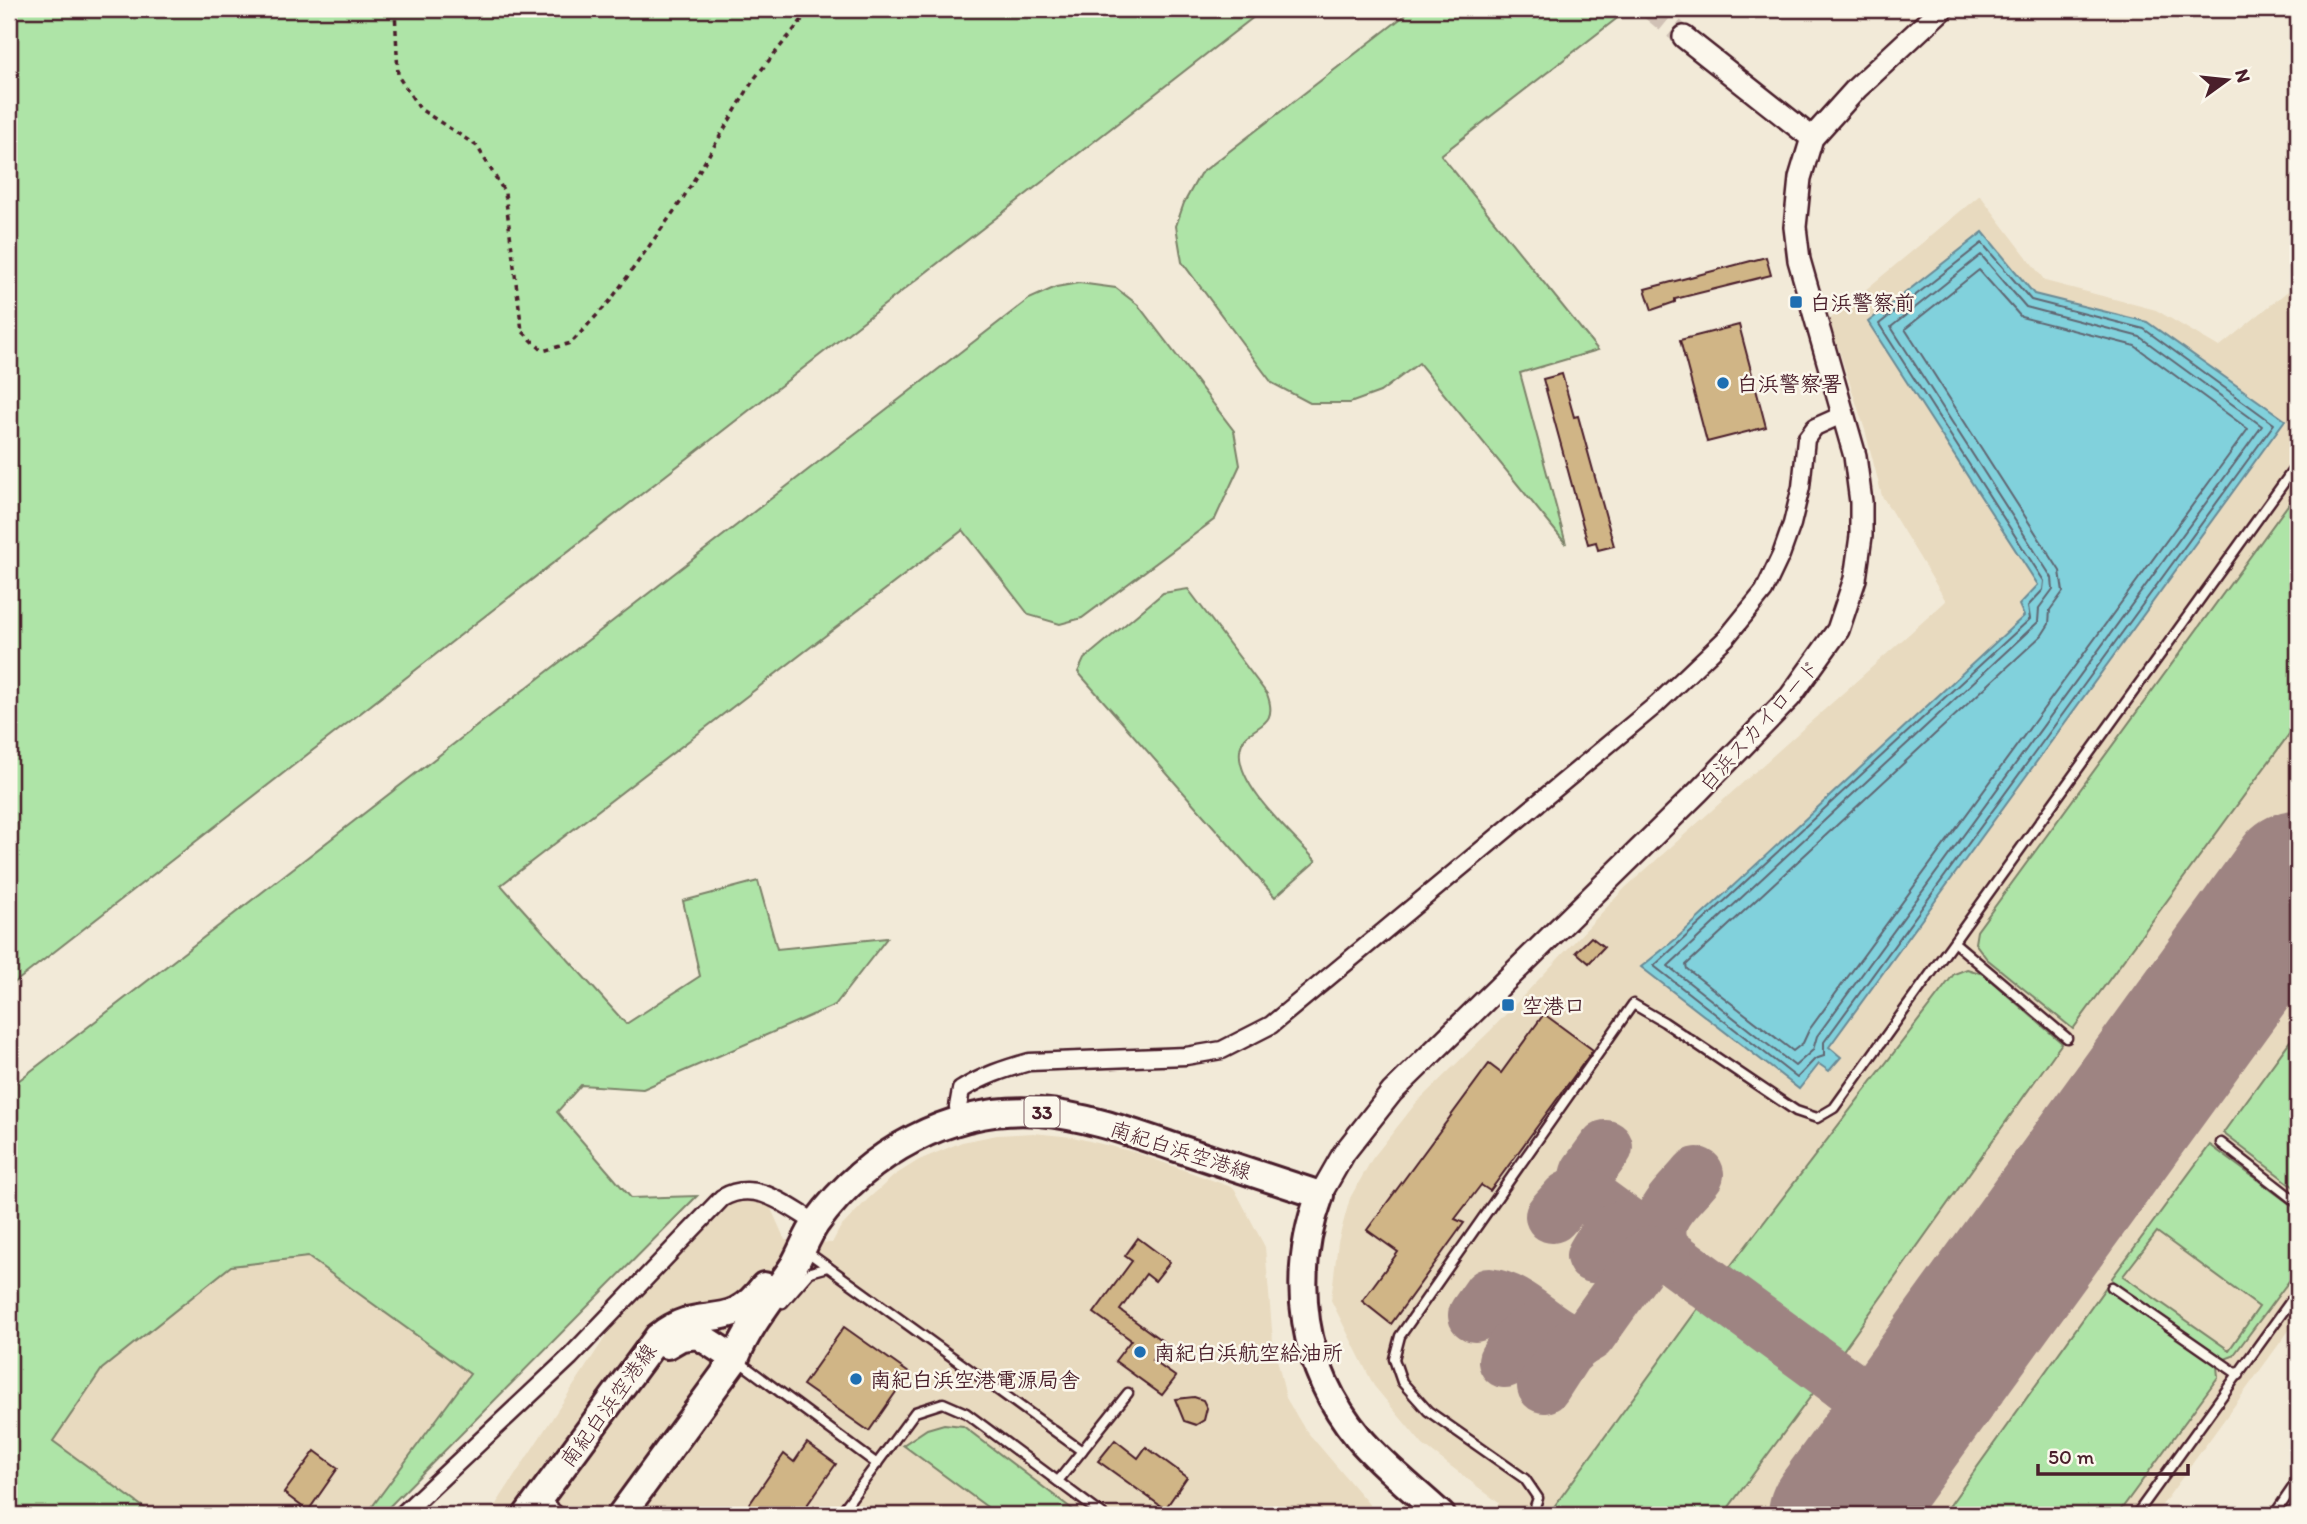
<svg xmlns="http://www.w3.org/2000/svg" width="2307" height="1524" font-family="Itim,'Klee One',sans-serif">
<rect width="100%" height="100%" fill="#f2ead8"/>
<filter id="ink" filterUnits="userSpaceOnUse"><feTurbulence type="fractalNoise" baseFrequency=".0143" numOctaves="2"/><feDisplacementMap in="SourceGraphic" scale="14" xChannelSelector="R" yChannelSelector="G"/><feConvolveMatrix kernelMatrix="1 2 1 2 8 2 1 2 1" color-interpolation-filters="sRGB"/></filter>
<g filter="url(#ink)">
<!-- built -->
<g fill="#e8dabf">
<path d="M1980,195L2045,281L2156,310L2219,347L2298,283V1318L2155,1515H1490L1499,1503L1423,1445L1374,1386L1331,1300L1338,1242L1350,1198L1372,1159L1416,1103L1491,1030L1625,888L1946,601L1882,496L1865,430L1829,320Z"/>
<path d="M1033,1133L1073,1137L1134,1152L1234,1188L1265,1247L1273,1341L1286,1398L1304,1428L1378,1515H489L610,1330L732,1202L740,1198L759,1199L769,1204L785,1240L832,1243L840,1228L868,1199L895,1175L919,1160L962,1142L997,1135Z"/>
<path d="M308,1257L470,1374L366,1515H154L53,1441L102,1369L231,1266Z"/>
</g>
<!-- green -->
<g fill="#aee4a7" stroke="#7c8269" stroke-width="2" fill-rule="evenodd">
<path d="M9,9H1264L9,987Z"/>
<path d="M1413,9H1629L1441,155L1598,350L1520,373L1566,544L1419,363L1380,392L1350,403H1310L1272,383L1182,262L1176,226L1184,203L1200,174Z"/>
<path d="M1079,283L1116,288L1138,305L1234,431L1240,465L1215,519L1082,618L1060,624L1029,615L963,530L501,885L626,1024L700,976L683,901L758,881L777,949L887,938L835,1005L643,1089L581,1085L557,1112L631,1198L697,1196L381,1515H366L470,1374L308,1257L231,1266L102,1369L53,1441L154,1515H9V1088L1029,299L1056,287Z"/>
<path d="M2298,491V722L2073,1029L1987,959L1975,943L1977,931Z"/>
<path d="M1188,589L1267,694C1282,733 1243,722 1240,751C1236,786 1294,836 1316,861L1275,897L1078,672L1084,659L1163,593Z"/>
<path d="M1967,969L1983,974L2062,1043L1842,1352L1729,1268L1954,974Z"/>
<path d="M2298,1030V1190L2223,1133Z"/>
<path d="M2210,1145L2298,1210V1269L2233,1356L2225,1359L2113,1283L2112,1278ZM2157,1232L2259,1307L2229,1350L2123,1276Z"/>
<path d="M2106,1287L2217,1366L2218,1377L2117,1515H1943Z"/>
<path d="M1702,1303L1814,1392L1723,1515H1548Z"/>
<path d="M944,1424L963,1426L1080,1515H998L903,1445L927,1429Z"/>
</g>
<!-- water -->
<path fill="#81d1dc" stroke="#6b8a95" stroke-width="2" d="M1983,232L2034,294L2147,322L2285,420L1829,1047L1841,1057L1829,1071L1819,1064L1799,1089L1641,967L1677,938L2024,616L2019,605L2038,585L1868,322Z"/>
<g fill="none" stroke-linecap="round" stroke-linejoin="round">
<!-- shore -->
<g stroke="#606672" stroke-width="2">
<path d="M1982,243L2031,300L2144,329L2274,424L1824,1042V1056L1815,1059L1797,1078L1654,966L2030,619L2028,606L2043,590L2044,581L1879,324Z"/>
<path d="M1981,255L2026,307L2140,337L2262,426L1817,1036L1813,1050L1795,1066L1668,966L2038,622L2039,608L2053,589L2052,578L1891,327Z"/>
<path d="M1979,270L2021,317L2135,346L2248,429L1809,1030L1803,1043L1793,1051L1687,969L1686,965L2042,635L2049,624L2050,610L2063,592L2060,571L1905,329Z"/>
</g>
<!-- taxiway -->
<g stroke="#9e8482" stroke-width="54">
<path d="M1591,1198L1584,1185L1587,1173L1606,1147"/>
<path d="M1552,1216L1568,1198L1579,1193L1591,1198L1901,1425"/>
<path d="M1665,1254C1647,1218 1675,1201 1697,1174"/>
<path d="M1593,1256C1604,1238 1607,1227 1630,1227"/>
<path d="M1475,1315L1489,1295C1523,1299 1544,1334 1577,1342L1589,1335L1643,1259L1653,1252L1665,1254"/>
<path d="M1505,1361C1517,1341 1524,1330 1548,1328"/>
<path d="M1544,1386L1566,1352L1577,1342"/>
</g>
<!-- runway -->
<path stroke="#9e8482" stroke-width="136" d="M1836,1515L2298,878"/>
</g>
<!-- building -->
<g fill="#d0b586" stroke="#4a1f2b" stroke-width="2">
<path d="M1766,257L1771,275L1675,299V302L1652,310L1645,289Z"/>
<path d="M1739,325L1766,427L1707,442L1680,340Z"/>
<path d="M1562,374L1574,417L1578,416L1614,546L1598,550L1596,542L1588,544L1543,379Z"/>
<path d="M1591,937L1604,947L1589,963L1576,952Z"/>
<path d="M1544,1014L1593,1050L1490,1191L1481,1185L1455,1219L1464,1223L1391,1324L1362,1301L1398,1252L1367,1230L1489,1064L1501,1073Z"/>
<path d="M1138,1238L1170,1262L1155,1281L1146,1274L1120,1310L1165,1343L1152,1360L1176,1377L1162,1395L1115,1361L1131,1340L1094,1313L1132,1261L1125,1256Z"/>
<path d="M844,1327L909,1373L869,1431L803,1385Z"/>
<path d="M1194,1397L1203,1400L1207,1408L1204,1420L1196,1425L1184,1421L1175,1399Z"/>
<path d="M1115,1440L1138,1458L1146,1447L1187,1477L1165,1509L1098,1461Z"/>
<path d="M807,1443L836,1464L800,1515H742L784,1454L794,1462Z"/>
<path d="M315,1451L338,1468L308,1511L284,1493Z"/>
</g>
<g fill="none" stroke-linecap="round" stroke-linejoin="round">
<!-- tertiary-tunnel -->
<path stroke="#d0c1b5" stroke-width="21" stroke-dasharray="21 10" stroke-linecap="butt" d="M1650,9L1684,37"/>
<!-- service casing -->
<g stroke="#4a1f2b" stroke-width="13">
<g id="service">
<path d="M1955,943L2067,1038"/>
<path d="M2221,1143L2298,1203"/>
<path d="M806,1251L1082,1451"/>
<path d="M2112,1287L2239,1375"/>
<path d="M783,1303L810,1272L828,1267"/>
<path d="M737,1360L877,1464"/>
<path d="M1058,1481L1128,1393"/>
<path d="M544,1500L563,1515"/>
<path d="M839,1515L915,1412L943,1403L966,1413L1103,1515"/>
<path d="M1532,1515L1538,1498L1525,1479L1428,1411L1402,1382L1394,1359L1400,1336L1633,1004L1664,1022L1796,1111L1817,1118L1834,1108L2298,463"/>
<path d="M2136,1515L2298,1291"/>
<path d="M2274,1515L2298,1480"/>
</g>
</g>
<!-- minor casing -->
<g stroke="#4a1f2b" stroke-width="21">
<g id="minor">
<path d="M962,1120L958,1107L961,1090C983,1076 1004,1069 1029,1062L1186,1056L1222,1050L1271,1025L1657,704L1726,638L1764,591L1781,555L1792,524L1801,487L1806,439L1815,427L1844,414"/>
<path d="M402,1515L570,1357L722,1198C756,1178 787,1206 816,1223"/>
</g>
</g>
<!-- tertiary casing -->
<g stroke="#4a1f2b" stroke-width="26">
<g id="tertiary">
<path d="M1684,37L1812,138"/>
<path d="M1320,1195L1344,1153L1392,1092L1699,791L1790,697L1838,630L1855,579L1861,536V502L1855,456L1799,260L1795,227L1800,178L1812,138L1857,88L1942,9"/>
</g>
</g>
<!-- primary casing -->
<g stroke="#4a1f2b" stroke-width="32">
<g id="primary">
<path d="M667,1345L681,1337L698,1335L735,1359"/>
<path d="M527,1515L658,1337C702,1301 727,1336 764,1286"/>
<path d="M621,1515L735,1359C749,1324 774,1296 794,1265C802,1251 807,1236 816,1223C867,1153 952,1105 1040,1112C1086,1116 1130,1132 1174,1147C1222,1163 1271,1179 1320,1195C1289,1278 1301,1368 1359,1438C1383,1466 1414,1490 1441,1515"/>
</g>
</g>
<!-- path -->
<path stroke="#4a1f2b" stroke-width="3.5" stroke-dasharray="5 5" stroke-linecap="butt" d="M395,9L398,76L420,109L477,146L505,193L522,331L543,351L571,343L610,301L682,200L754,79L805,16L815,9"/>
<!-- service -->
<use href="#service" stroke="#fbf7ec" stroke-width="8"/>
<!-- minor -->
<use href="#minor" stroke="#fbf7ec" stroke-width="16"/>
<!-- tertiary -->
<use href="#tertiary" stroke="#fbf7ec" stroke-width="21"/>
<!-- primary -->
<use href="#primary" stroke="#fbf7ec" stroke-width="26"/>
</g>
</g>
<!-- markers -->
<g fill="#1f6fb2" stroke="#fbf7ec" stroke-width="2.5">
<rect x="1789" y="295" width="14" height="14" rx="3.5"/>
<circle cx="1723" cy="383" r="7"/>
<rect x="1501" y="998" width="14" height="14" rx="3.5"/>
<circle cx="1140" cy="1352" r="7"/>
<circle cx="856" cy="1379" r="7"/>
</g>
<g text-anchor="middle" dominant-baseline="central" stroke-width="5" stroke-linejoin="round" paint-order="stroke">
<!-- shield labels -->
<rect fill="#fbf7ec" stroke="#7f6065" stroke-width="2" x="1024.5" y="1096.5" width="35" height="31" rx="5"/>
<g font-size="19" font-weight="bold" fill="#4a1f2b">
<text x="1042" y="1112">33</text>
</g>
<!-- poi labels -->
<g font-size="21" font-weight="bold" fill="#4a1f2b" stroke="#fbf7ec" text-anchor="start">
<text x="1810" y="302">白浜警察前</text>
<text x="1737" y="383">白浜警察署</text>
<text x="1522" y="1005">空港口</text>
<text x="1154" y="1352">南紀白浜航空給油所</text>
<text x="870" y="1379">南紀白浜空港電源局舎</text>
</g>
<!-- street labels -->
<g font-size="21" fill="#4a1f2b" stroke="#fbf7ec">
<text transform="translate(1759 725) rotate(-48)">白浜スカイロード</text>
<text transform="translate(1181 1150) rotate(18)">南紀白浜空港線</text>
<text transform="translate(608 1405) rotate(-54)">南紀白浜空港線</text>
</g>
</g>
<!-- margin -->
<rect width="2307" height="1524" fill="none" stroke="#fbf7ec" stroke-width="35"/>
<rect x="18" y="18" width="2272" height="1489" fill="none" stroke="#4a1f2b" stroke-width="2.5" filter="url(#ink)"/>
<!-- north arrow -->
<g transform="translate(2227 80) rotate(75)" stroke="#fbf7ec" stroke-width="5" paint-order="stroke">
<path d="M0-5L12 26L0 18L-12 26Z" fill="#4a1f2b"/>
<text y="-10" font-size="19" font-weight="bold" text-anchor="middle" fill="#4a1f2b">N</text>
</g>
<!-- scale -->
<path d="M2038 1464v10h150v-10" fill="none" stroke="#4a1f2b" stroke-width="3.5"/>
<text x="2048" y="1464" font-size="21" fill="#4a1f2b" stroke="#fbf7ec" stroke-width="5" paint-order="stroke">50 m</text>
</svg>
